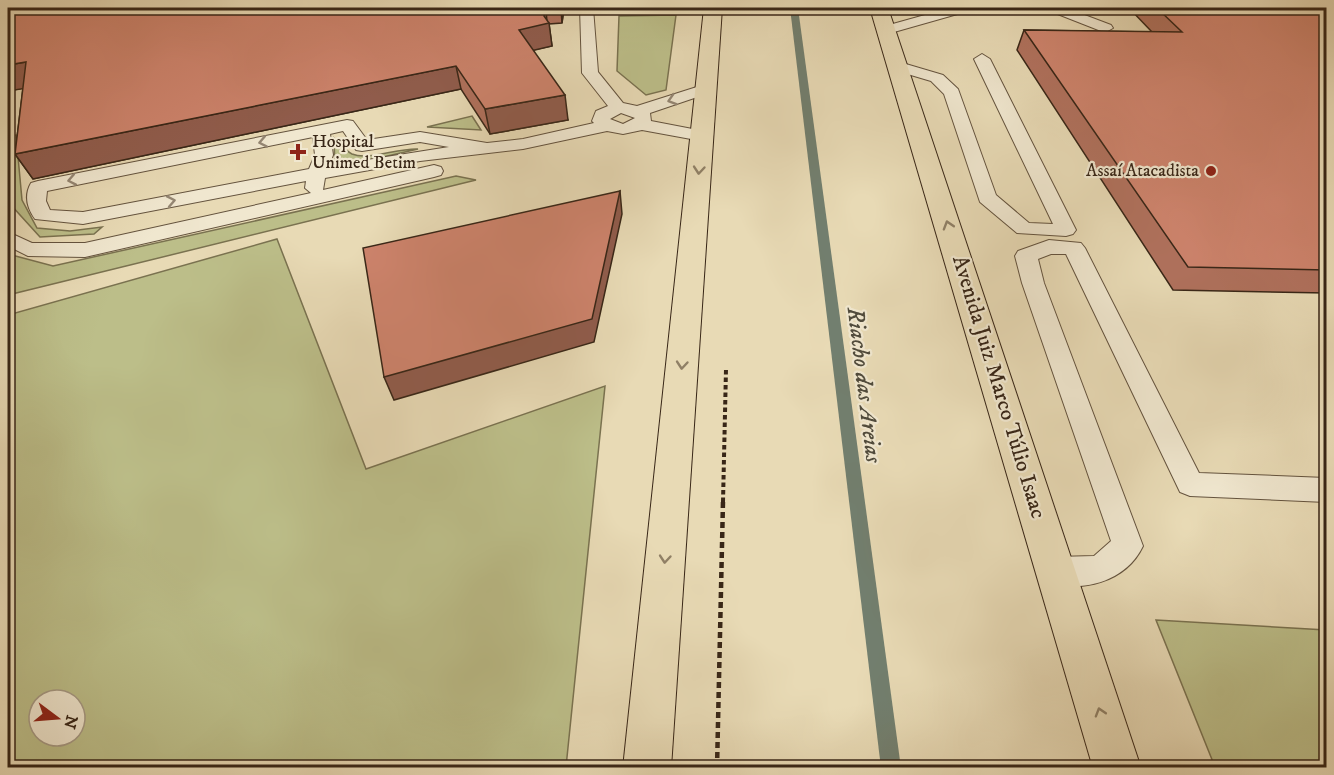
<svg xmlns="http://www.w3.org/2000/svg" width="1334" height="775" font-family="'IM FELL DW Pica',serif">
<rect width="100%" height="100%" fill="#e8dab5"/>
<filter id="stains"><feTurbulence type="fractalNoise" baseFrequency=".00333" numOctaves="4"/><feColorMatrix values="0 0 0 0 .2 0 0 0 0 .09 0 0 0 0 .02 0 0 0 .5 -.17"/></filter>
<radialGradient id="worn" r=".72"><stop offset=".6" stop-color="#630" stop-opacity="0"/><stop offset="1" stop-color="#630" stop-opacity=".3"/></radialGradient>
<!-- green -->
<g fill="#bcbe89" stroke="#7a7250" stroke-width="1.5" fill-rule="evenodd">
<path d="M676,15L666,90L646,95L617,71L619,16Z"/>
<path d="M472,116L481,130L427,127Z"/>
<path d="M16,135L22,200L37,228L70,231L102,227L94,234L40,237L11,205L8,198V136Z"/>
<path d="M334,138C339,143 346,151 352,154C368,161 397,148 418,149L335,168Z"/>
<path d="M456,176L476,180L8,295V254L53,266Z"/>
<path d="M277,239L366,469L605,386L566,767H8V315ZM39,700H75V736H39Z"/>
<path d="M1156,620L1326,630V767H1215Z"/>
</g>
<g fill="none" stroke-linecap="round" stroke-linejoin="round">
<!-- stream -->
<path fill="#727f6f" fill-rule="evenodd" d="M790,8H798L901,768H881Z"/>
<!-- service casing -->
<g stroke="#64533e" stroke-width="2">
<g id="service">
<path d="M580,8H593L598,72L623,103L637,106L700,86H712L714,89L712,92L650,113L651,121L708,132L711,136L708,140L702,141L642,130L623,134L607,131L523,149L420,161L325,178L323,190L434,165L441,167L443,171L441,175L434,177L85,257L28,256L8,246V232L32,243H85L311,193L305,188L306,181L83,224L35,219C27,208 24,195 31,183L38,181L347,120L353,121L367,140L420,132L487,143L523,139L594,123L592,121L596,111L608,106L582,73ZM621,113L635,118L623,124L610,119ZM343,131L356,150L362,151L420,142L449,147L329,166L333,155L330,134ZM313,137L315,155L309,169L83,212L50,210L46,201L47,191Z"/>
<path d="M950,8H970L968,11L887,34L880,30L882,27Z"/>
<path d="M1048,8H1066L1111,25L1113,28L1106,32L1101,31L1050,11Z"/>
<path d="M982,54L990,59L1076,230L1073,234L1066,236L1017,233L980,202L944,94L931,81L894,70L891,67L899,62L943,75L958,89L996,195L1029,223L1053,224L974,59Z"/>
<path d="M1049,240L1081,243L1085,248L1199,473L1326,478V502L1190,496L1180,492L1066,254H1051L1038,259L1044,283L1143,546C1126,582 1081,594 1045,581L1040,571L1045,561L1056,557L1094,556L1111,541L1022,283L1015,256L1018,251Z"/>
</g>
</g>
<!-- primary casing -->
<g stroke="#382617" stroke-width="2">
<g id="primary">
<path d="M704,8H722L671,768H623Z"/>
<path d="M870,8H888L1141,768H1093Z"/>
</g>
</g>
<!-- path-far1 -->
<path stroke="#382617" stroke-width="4" stroke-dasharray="4.5 3" stroke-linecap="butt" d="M723,502L726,369"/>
<!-- path -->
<path stroke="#382617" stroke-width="4.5" stroke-dasharray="6 4" stroke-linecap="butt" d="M717,768L723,501"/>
<!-- service -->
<use href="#service" fill="#f0e7cf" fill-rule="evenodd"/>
<!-- primary -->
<use href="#primary" fill="#e8dab5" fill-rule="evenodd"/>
</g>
<!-- wall -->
<g fill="#b0715d" stroke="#382617" stroke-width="1.5">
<path d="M8,8H564L562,23L549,24L552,46L533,50L568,120L490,134L461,89L33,179L15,154L23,88L8,91Z"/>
<path d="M1129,8H1326V293L1173,290L1017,50L1024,30L1152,32Z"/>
</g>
<!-- shaded-wall -->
<g fill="#905c4c" stroke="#382617" stroke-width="1.5">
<path d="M544,8H546L547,23H549L552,46L522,53L519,30L544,16Z"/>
<path d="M561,8H564L562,23Z"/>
<path d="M26,62L41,86L8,91V65Z"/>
<path d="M456,66L461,89L33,179L15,154Z"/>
<path d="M565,95L568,120L490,134L485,109Z"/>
<path d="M620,191L622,214L594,342L394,400L384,377Z"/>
</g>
<!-- building -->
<g fill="#cd836c" stroke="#382617" stroke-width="1.5">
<path d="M8,8H544V16L549,23L519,30L565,95L485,109L456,66L15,154L26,62L8,65Z"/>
<path d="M1157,8H1326V270L1188,267L1024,30L1182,32Z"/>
<path d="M620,191L592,319L384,377L363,248Z"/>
</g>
<!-- one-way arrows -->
<defs><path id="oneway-chevron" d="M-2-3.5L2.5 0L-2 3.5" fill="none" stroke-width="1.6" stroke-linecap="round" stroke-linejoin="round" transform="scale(1.5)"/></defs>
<g stroke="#948673">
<use href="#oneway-chevron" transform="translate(672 100) rotate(163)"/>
<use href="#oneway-chevron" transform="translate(263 142) rotate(169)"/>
<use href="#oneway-chevron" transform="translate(72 180) rotate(169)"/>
<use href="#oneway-chevron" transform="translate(171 201) rotate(-11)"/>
</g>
<g stroke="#908066">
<use href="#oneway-chevron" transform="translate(699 170) rotate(95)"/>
<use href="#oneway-chevron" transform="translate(948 225) rotate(-107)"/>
<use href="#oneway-chevron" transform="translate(682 365) rotate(95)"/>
<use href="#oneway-chevron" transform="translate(665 559) rotate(95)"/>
<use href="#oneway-chevron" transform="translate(1100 712) rotate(-107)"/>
</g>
<!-- markers -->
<g fill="#8f2418" stroke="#f0e7cf" stroke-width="2">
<path d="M295 143h6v6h6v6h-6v6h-6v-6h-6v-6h6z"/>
<circle cx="1211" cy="171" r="6"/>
</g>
<g text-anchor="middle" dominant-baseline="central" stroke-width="4.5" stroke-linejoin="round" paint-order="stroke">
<!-- far-poi labels -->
<g font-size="18" fill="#382617" stroke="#f0e7cf" text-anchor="start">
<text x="312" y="142">Hospital<tspan x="312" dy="21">Unimed Betim</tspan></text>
<text x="1199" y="171" text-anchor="end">Assaí Atacadista</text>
</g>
<!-- street labels -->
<g font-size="22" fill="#382617" stroke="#f0e7cf">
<text transform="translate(999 387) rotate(73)">Avenida Juiz Marco Túlio Isaac</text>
</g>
<!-- water labels -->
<g font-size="24" font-style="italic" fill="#504b3c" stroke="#f0e7cf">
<text transform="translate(864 385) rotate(83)">Riacho das Areias</text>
</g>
</g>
<!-- margin -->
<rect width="1334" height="775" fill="none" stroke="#e8dab5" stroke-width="30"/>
<rect x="9" y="9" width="1316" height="757" fill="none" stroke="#382617" stroke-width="3"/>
<rect x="15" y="15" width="1304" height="745" fill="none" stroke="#382617" stroke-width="1.5"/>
<!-- north arrow -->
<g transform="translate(57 718) rotate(106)"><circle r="28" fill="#f0e7cf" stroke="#a69a85" stroke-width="1.5"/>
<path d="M0-4.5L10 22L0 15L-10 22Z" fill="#8f2418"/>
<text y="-9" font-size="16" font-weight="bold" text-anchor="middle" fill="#382617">N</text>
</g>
<rect width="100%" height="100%" filter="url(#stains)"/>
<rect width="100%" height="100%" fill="url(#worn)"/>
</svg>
